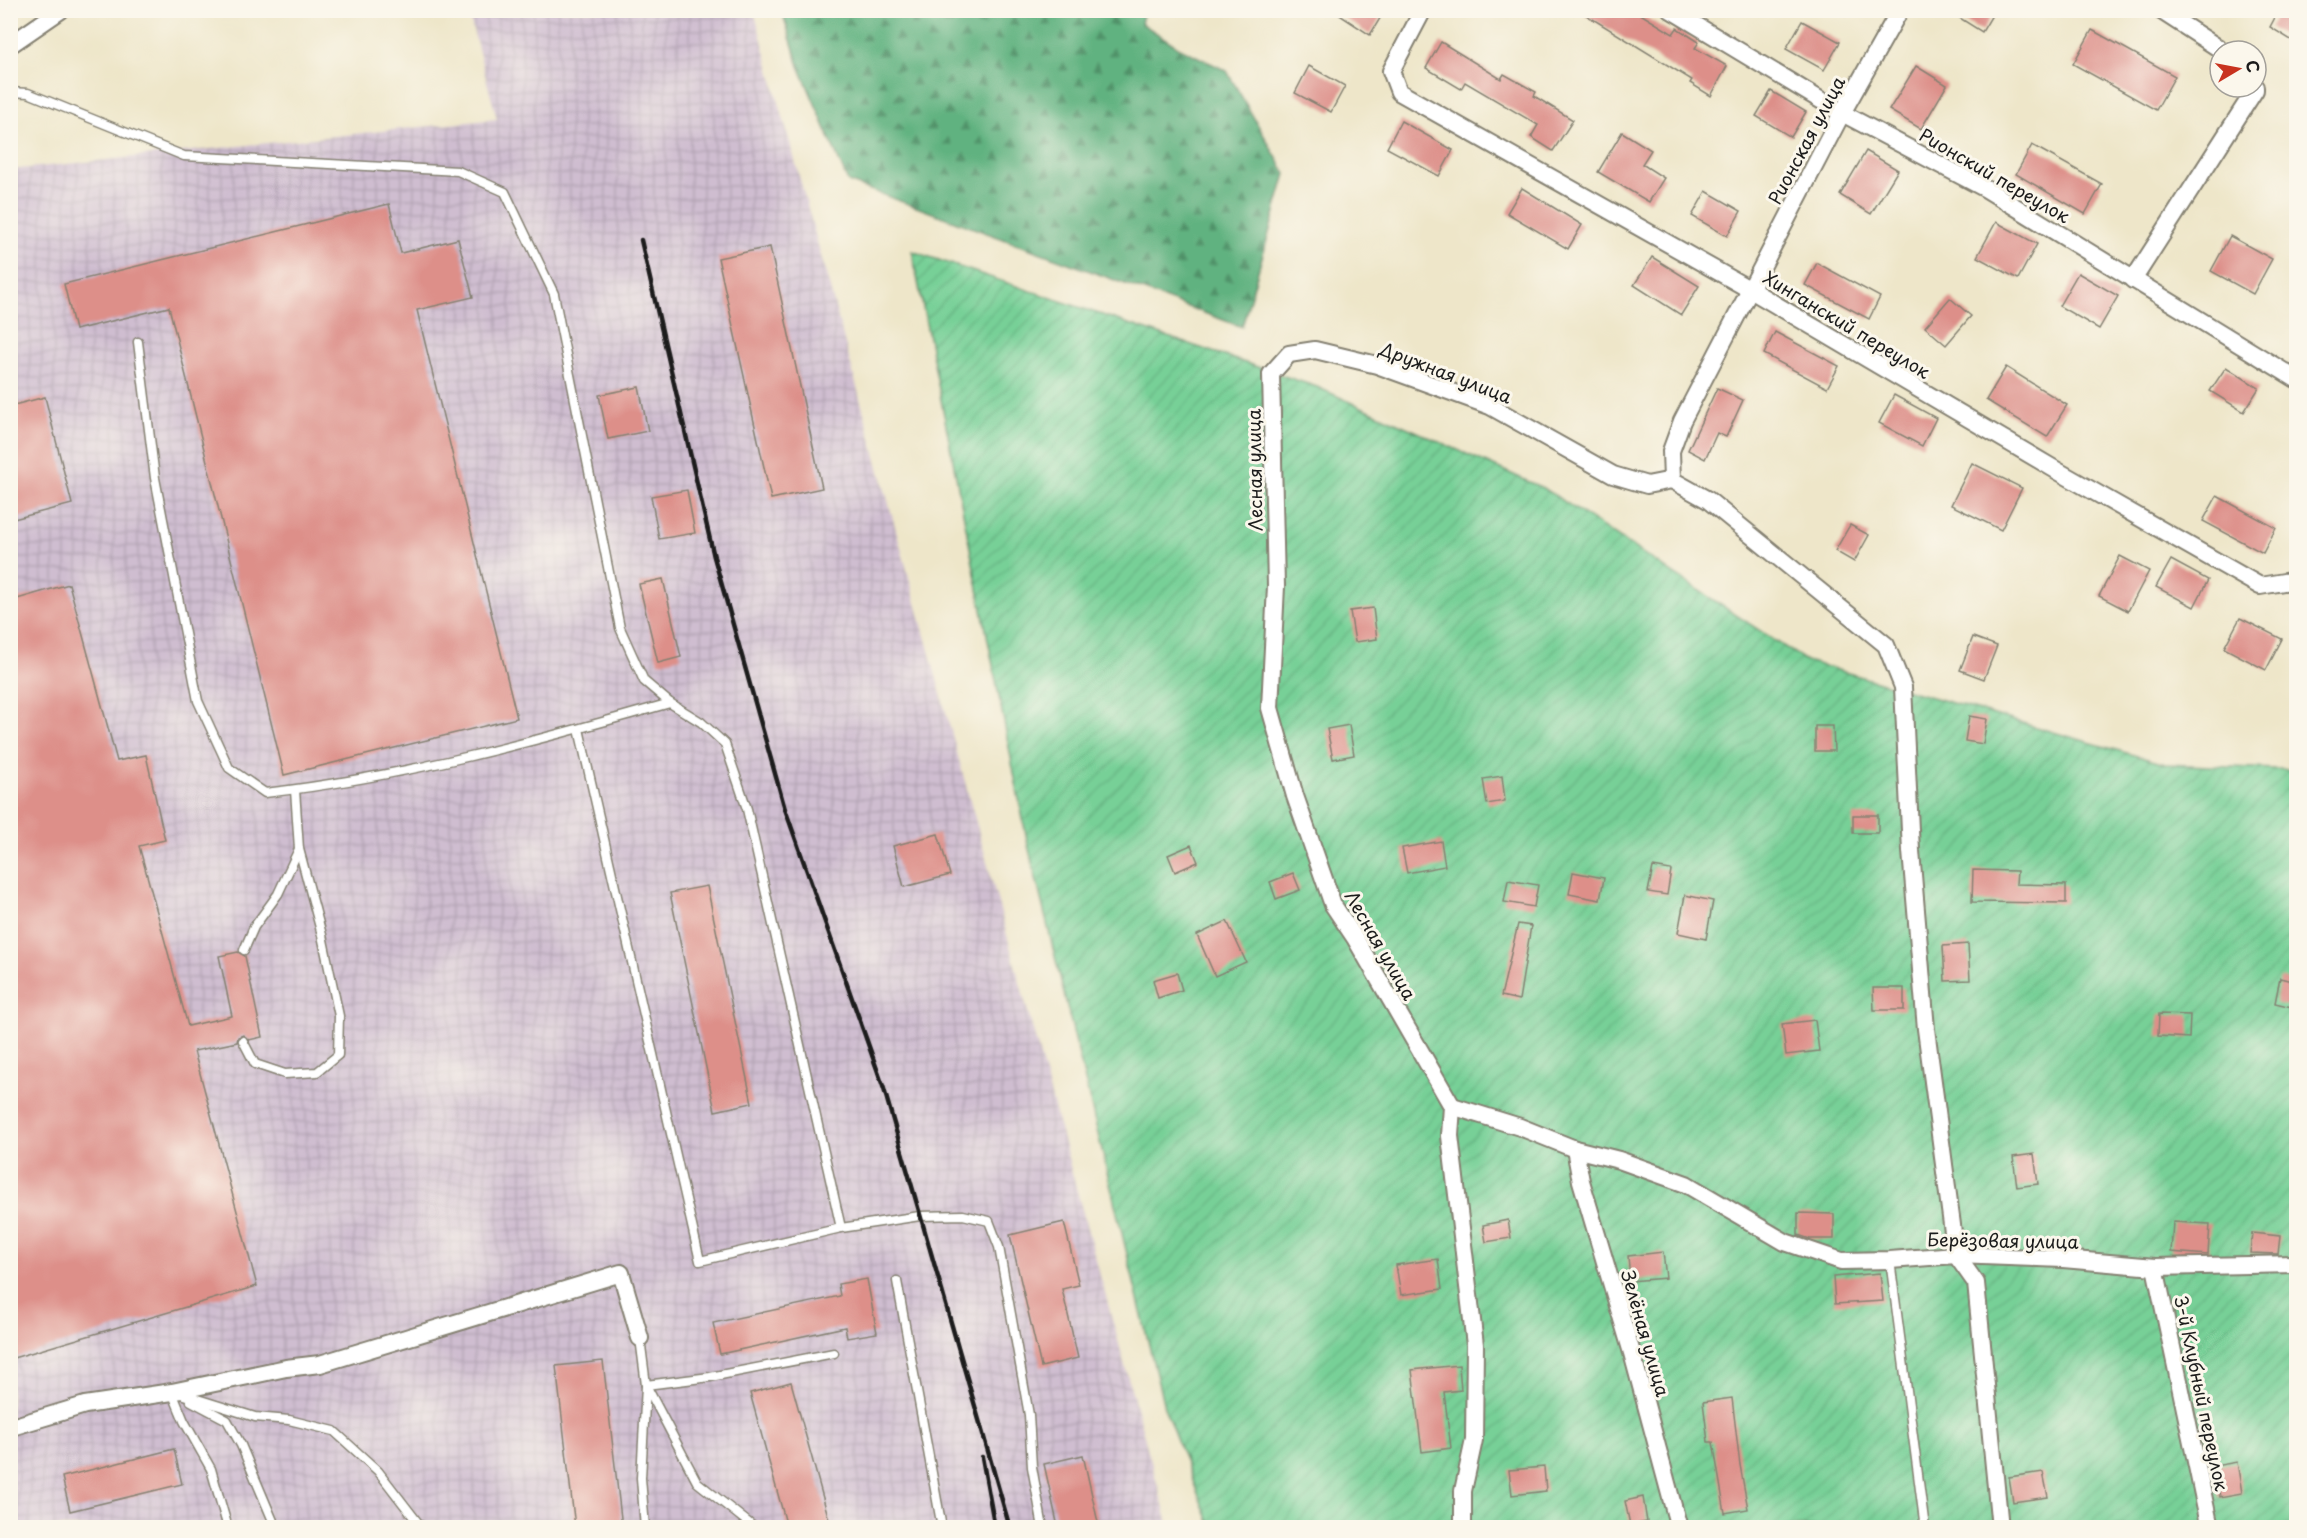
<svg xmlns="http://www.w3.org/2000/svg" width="2307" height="1538" font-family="'Playpen Sans',sans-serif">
<defs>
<pattern id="industrial-grid" width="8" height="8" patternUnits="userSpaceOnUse" patternTransform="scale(1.5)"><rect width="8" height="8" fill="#cfbdd0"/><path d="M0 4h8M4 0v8" fill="none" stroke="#b1a2b2"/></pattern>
<pattern id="forest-firs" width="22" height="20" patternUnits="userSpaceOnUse" patternTransform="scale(1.5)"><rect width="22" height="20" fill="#61b280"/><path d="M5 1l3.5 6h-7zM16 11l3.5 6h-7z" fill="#4f9068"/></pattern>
<pattern id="garden-furrows" width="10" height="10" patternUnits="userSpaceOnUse" patternTransform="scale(1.5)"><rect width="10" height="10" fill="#77d097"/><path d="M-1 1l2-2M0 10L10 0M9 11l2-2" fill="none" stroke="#66b282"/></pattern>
</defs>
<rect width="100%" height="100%" fill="#fbf7ec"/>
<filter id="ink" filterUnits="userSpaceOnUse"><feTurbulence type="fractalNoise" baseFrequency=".0167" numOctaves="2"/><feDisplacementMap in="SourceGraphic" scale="12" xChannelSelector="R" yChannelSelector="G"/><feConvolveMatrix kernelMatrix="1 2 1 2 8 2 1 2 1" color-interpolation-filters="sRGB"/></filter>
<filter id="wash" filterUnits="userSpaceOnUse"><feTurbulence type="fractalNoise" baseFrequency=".008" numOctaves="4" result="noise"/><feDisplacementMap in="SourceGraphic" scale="24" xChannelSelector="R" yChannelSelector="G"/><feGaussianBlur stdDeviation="1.35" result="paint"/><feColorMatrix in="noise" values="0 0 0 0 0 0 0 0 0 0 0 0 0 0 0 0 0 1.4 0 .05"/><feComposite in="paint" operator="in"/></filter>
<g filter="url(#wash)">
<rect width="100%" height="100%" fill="#eee6c9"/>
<!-- industrial -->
<path fill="url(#industrial-grid)" d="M468,11H754L1169,1527H11L10,170L497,119Z"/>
<!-- forest -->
<path fill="url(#forest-firs)" stroke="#3e674e" stroke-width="1.5" d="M782,11H1144L1141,23L1178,47L1227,71L1286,174L1242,327L848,182L799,66Z"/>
<!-- garden -->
<path fill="url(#garden-furrows)" stroke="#4a765a" stroke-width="1.5" d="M912,251L1317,387L1545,489L1806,661L2165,764L2296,770V1527H1211L1164,1407L1028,845Z"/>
<g id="blocks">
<!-- building -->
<g fill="#dd8f89">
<path d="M1332,10H1385L1370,35Z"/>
<path d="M1578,10H1634L1673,34L1677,28L1699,42L1695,48L1727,66L1711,96L1690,83L1692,80Z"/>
<path d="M1947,10H1995L1982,32Z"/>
<path d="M2279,10H2296V43L2270,27Z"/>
<path d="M1802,21L1840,42L1824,70L1786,49Z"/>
<path d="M2092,30L2175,76L2156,110L2073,64Z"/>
<path d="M1441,42L1501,79L1504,74L1536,92L1534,96L1573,120L1553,151L1531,137L1538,125L1465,82L1461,89L1426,68Z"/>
<path d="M1309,66L1345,86L1331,112L1295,93Z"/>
<path d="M1916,66L1947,85L1921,129L1889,110Z"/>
<path d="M1771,91L1806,112L1791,137L1756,116Z"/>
<path d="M1401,121L1453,150L1439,176L1387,148Z"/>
<path d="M1622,132L1651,150L1642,164L1664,178L1649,202L1598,172Z"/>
<path d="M2032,145L2102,184L2085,214L2016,174Z"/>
<path d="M1866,151L1898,170L1871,214L1840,195Z"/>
<path d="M1522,188L1582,225L1568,249L1507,213Z"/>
<path d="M1706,191L1741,211L1727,236L1692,216Z"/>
<path d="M389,204L401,253L458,239L473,297L417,310L517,718L284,775L169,307L75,330L64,284Z"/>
<path d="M1996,222L2037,244L2018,279L1977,257Z"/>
<path d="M2230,236L2272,259L2253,294L2211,271Z"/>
<path d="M770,247L822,488L771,499L718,258Z"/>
<path d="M1652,257L1699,286L1681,315L1634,285Z"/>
<path d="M1817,263L1880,297L1869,319L1805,285Z"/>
<path d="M2078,273L2118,296L2099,329L2059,306Z"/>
<path d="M1950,298L1971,316L1946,345L1925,327Z"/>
<path d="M1775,332L1839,366L1827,388L1764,354Z"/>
<path d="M2006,367L2067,405L2047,437L1986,400Z"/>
<path d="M2226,367L2259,388L2244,412L2210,391Z"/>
<path d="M639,387L648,431L608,439L599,395Z"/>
<path d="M1717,388L1743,400L1726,437L1717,433L1705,459L1688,450Z"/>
<path d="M1894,395L1936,418L1922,446L1879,423Z"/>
<path d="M45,397L72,504L10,520V406Z"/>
<path d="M1972,463L2022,488L2001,530L1951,505Z"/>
<path d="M687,490L695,533L659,539L651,496Z"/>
<path d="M2217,496L2276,528L2263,553L2203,521Z"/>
<path d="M1850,525L1869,535L1854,562L1835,551Z"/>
<path d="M2120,556L2149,571L2128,611L2099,596Z"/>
<path d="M2171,560L2208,580L2194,607L2156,587Z"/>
<path d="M663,579L681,657L658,663L639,584Z"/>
<path d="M69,584L117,761L146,755L165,840L139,846L188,1026L232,1016L219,956L238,952L245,956L262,1037L249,1040L243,1035L238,1037L237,1042L194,1051L257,1286L10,1359V601Z"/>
<path d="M1373,608L1377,639L1355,642L1350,611Z"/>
<path d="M2240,618L2282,639L2266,670L2224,648Z"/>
<path d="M1973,637L1997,646L1984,679L1960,670Z"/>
<path d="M1969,716L1987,719L1983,744L1965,741Z"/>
<path d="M1349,725L1354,755L1333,759L1327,729Z"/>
<path d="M1815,726H1833L1834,751H1815Z"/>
<path d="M1502,776L1505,801L1487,804L1483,779Z"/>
<rect x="1853" y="815" width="25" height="18"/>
<path d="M938,834L950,875L904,887L893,846Z"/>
<path d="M1441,841L1445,866L1407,873L1402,848Z"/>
<path d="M1191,845L1198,862L1175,872L1168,855Z"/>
<path d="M1653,867L1671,870L1667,895L1648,892Z"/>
<path d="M1973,870L2017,871L2016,884L2066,885V903L1972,902Z"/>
<path d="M1573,872L1604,878L1600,900L1569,894Z"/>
<path d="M1293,873L1300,890L1276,899L1270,882Z"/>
<path d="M1508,880L1538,885L1534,907L1504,902Z"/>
<path d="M707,886L752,1103L715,1111L670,893Z"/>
<path d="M1685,895L1713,901L1706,939L1678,933Z"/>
<path d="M1227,921L1246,962L1215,976L1197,935Z"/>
<path d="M1518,924L1531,926L1519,1000L1501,996Z"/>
<path d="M1968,944L1970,980L1945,981L1943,946Z"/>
<path d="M1177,973L1182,990L1158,998L1153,980Z"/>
<path d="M2280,978L2296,982V1008L2275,1003Z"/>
<path d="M1873,988H1904V1010H1874Z"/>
<path d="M2159,1014L2190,1015L2189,1038L2158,1036Z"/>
<path d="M1815,1020L1819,1051L1786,1055L1782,1024Z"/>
<path d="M2034,1154L2038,1184L2017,1187L2013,1157Z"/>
<path d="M1798,1213L1834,1214V1239H1810L1798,1235Z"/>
<path d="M1508,1220L1511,1238L1486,1242L1483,1225Z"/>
<path d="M1064,1222L1079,1285L1062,1289L1078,1358L1041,1367L1010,1235Z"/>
<path d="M2173,1222L2210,1224L2208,1255L2171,1252Z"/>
<path d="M2252,1233L2280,1236L2278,1254L2250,1253Z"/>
<path d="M1663,1252L1666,1278L1630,1281L1628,1256Z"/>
<path d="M1438,1259L1442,1289L1401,1295L1396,1265Z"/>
<path d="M1880,1273L1883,1301L1835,1304L1833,1277Z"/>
<path d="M867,1279L877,1333L847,1338L845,1327L720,1354L713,1323L840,1296L838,1284Z"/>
<path d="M603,1361L622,1527H575L556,1366Z"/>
<path d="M1459,1365L1461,1390L1444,1392L1451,1448L1422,1452L1412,1370Z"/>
<path d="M791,1382L831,1527H787L750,1393Z"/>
<path d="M1732,1398L1740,1465L1748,1509L1725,1513L1713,1442H1708L1703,1402Z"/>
<path d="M174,1449L182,1484L70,1511L62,1477Z"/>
<path d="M1083,1455L1099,1527H1058L1044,1464Z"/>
<path d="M2237,1462L2242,1493L2220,1497L2214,1466Z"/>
<path d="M1544,1467L1546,1491L1512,1495L1509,1470Z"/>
<path d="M2043,1472L2048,1497L2013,1502L2009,1477Z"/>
<path d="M1643,1497L1647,1522L1630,1525L1625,1501Z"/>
</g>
</g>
</g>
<g filter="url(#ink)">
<use href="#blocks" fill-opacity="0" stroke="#858172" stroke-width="1.5"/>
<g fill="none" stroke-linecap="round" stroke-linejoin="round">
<!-- lane casing -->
<g stroke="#858172" stroke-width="11">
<g id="lane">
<path d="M10,92L28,93L184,156L458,171L505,192L554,294L620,628L644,681L670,703L701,722L725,744L747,809L841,1228"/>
<path d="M138,342L155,478L198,701L229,768L265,793C403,777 537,741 670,703"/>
<path d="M579,729L700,1261L841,1228L920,1216L963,1215L989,1221L999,1247L1029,1415L1032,1467L1043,1528"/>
<path d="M244,950L254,927L278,894L299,849"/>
<path d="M243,1041L255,1064L285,1074L317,1072L338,1055L339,1016L322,935L299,849L295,790"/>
<path d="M1890,1260L1925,1528"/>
<path d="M897,1281L942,1528"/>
<path d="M640,1338L646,1385L710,1377L834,1353"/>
<path d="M646,1385L697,1482L755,1528"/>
<path d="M172,1392L184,1421L211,1469L228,1528"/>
<path d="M178,1393L255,1417L289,1420L334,1431L378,1471L422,1528"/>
<path d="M191,1401L227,1420L241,1445L276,1528"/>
<path d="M645,1528L641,1478L646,1386"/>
</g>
</g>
<!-- street casing -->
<g stroke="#858172" stroke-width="20">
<g id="street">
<path d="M1423,10L1391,71L1399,92L1749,289L2056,470L2260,586L2296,580"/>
<path d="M1671,10L1842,113L1986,189L2296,379"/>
<path d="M1900,10L1842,113L1682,421L1671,451L1672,480L1708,500L1886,645L1903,687L1911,851L1926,1029L1956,1255L1976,1283L2000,1528"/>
<path d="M2160,10L2223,51"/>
<path d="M10,45L61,10"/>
<path d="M2133,280L2255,90V87"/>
<path d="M1452,1106L1520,1127L1575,1149L1619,1160L1686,1184L1785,1242L1841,1261L1890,1260L1956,1255L2063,1259L2155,1267L2296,1264"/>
<path d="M1575,1149L1581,1181L1632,1353L1679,1528"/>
<path d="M2155,1267L2210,1528"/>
<path d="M10,1425L15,1426L85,1405L172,1392L286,1368L320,1364L621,1273L640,1338"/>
<path d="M1463,1528V1491L1474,1440L1475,1345L1450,1136L1452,1106L1355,938L1333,905L1295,796L1270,708L1276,586L1271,374L1289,354L1315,350L1377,365L1490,406L1613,475L1647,485L1672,480"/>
</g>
</g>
<!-- lane -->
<use href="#lane" stroke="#fff" stroke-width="8"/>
<!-- street -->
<use href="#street" stroke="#fff" stroke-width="16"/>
<!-- rail -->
<g stroke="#1c1c1c" stroke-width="4.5">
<path d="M641,240L714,557L785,809L884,1089L1010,1528"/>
<path d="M982,1457L995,1528"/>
</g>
</g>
</g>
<g text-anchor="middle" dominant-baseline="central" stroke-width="6" stroke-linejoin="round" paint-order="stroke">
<!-- street labels -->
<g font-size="18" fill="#1c1c1c" stroke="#fbf7ec">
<text transform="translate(1806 140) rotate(-62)">Рионская улица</text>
<text transform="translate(1995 175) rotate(30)">Рионский переулок</text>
<text transform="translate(1847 324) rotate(31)">Хинганский переулок</text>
<text transform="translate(1446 372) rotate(21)">Дружная улица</text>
<text transform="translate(1254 470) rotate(-91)">Лесная улица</text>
<text transform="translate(1381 945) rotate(60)">Лесная улица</text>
<text transform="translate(2003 1240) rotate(1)">Берёзовая улица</text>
<text transform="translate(1646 1333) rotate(74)">Зелёная улица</text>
<text transform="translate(2202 1393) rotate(78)">3-й Клубный переулок</text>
</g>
</g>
<!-- margin -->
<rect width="2307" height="1538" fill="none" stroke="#fbf7ec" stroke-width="36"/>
<!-- north arrow -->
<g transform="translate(2238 69) rotate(80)"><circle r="28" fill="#fbf7ec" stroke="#a29f99" stroke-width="1.5"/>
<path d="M0-4.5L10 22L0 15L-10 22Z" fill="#c8321e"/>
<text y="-9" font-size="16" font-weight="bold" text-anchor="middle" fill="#1c1c1c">С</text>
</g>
</svg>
